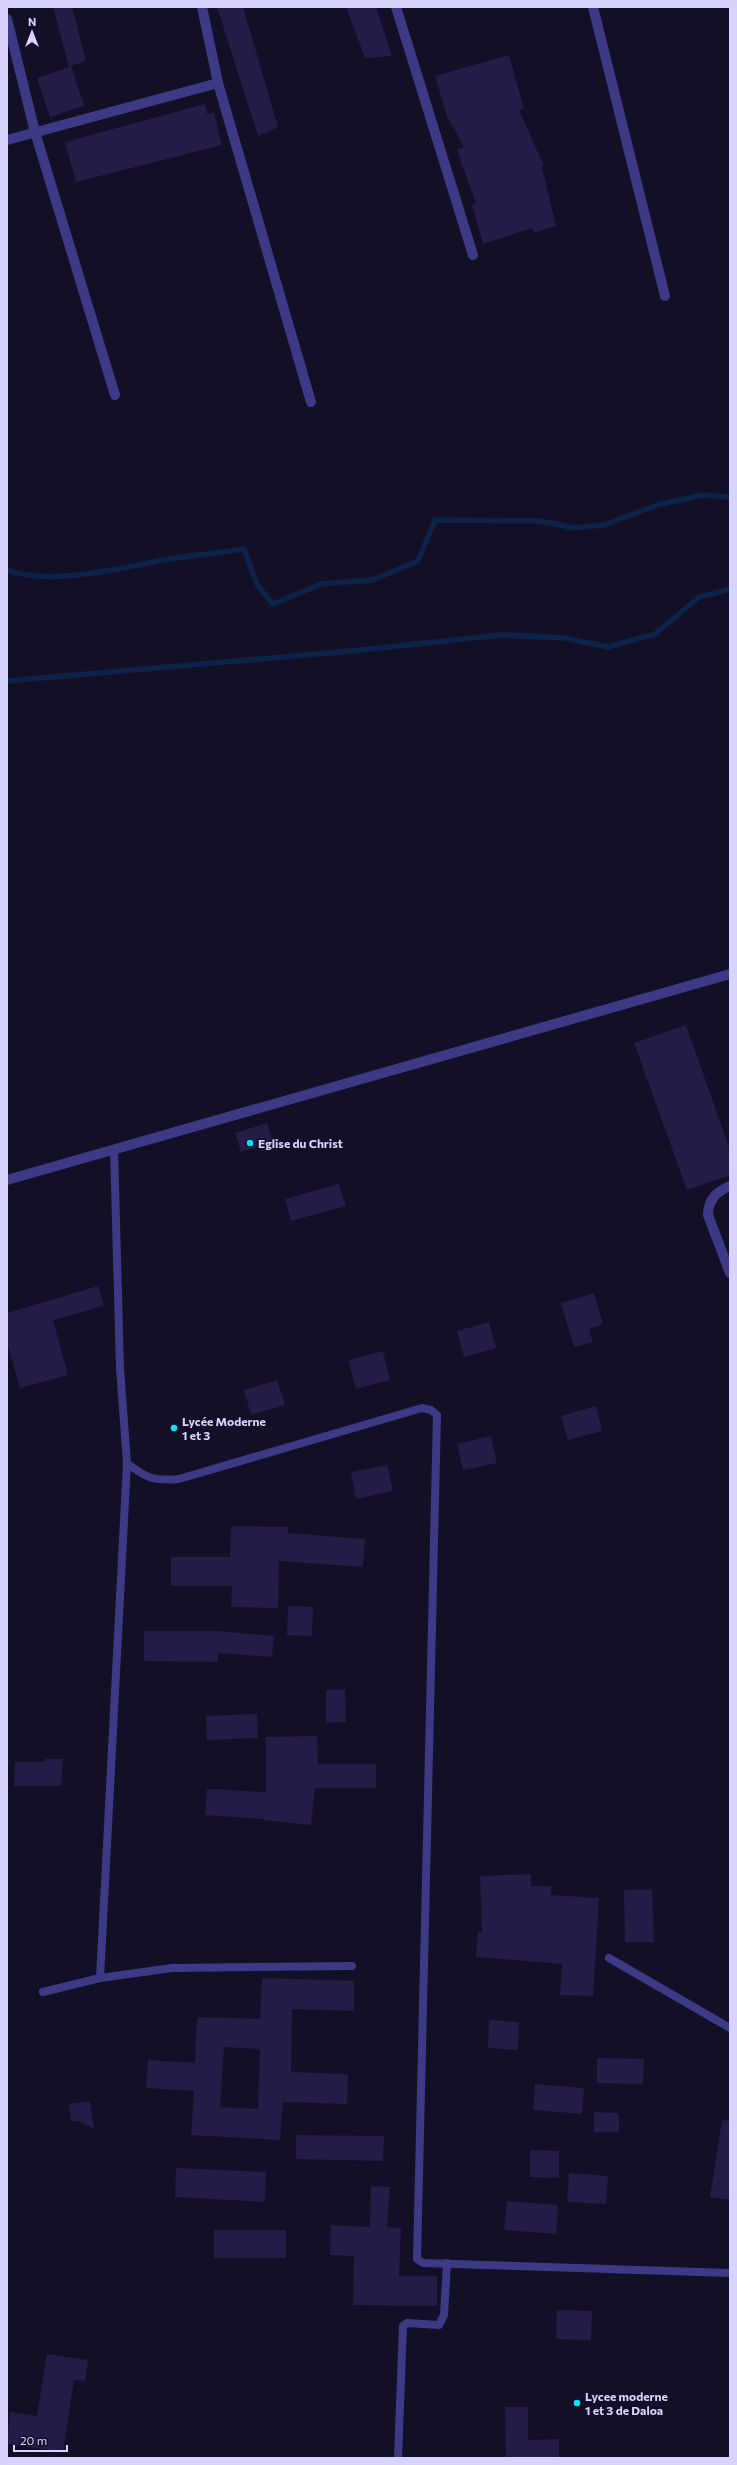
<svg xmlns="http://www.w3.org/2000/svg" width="737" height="2465" font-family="Commissioner,sans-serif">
<rect width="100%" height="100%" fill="#130f26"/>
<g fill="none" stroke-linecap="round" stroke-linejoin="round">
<!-- stream -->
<g stroke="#0c2248" stroke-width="5.5">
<path d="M7,570C51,587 123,567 169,559C194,555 219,553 244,549L258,586L273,604L321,584L372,580L418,561L435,520L541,521L574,528L604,525L657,505L702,495L730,497"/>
<path d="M7,681L351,651L501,635L565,638L608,647L655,634L699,597L730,589"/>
</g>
</g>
<!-- building -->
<g fill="#241b47" fill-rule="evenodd">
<path d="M53,7H72L86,61L71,66L84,106L50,117L37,78L69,67Z"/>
<path d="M217,7H243L278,127L258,136Z"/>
<path d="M346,7H376L392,56L365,58Z"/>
<path d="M509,55L524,109L519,110L544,166L542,167L556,226L534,233L532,228L483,244L472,205L476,204L457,150L464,147L447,116L435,76Z"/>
<path d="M205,104L207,114L214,112L222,145L76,182L65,142Z"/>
<path d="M686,1025L730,1150V1175L687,1190L634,1043Z"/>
<path d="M267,1123L273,1142L241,1152L235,1133Z"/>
<path d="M339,1184L346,1206L291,1221L285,1199Z"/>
<path d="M98,1286L104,1306L53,1320L68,1375L20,1388L7,1343V1313Z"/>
<path d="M594,1293L603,1324L589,1329L593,1342L574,1347L561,1303Z"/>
<path d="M489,1322L496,1348L464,1357L457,1331Z"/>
<path d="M383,1351L390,1380L356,1389L348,1360Z"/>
<path d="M277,1380L285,1405L251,1415L244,1390Z"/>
<path d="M596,1406L602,1431L568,1440L561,1416Z"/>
<path d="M491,1436L497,1463L463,1470L457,1444Z"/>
<path d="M387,1465L393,1491L356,1499L351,1472Z"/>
<path d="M231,1526L288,1527V1533L365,1539L363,1567L279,1561L278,1608L231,1607L232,1586H171V1557H230Z"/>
<path d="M288,1606L313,1607L312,1636L287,1635Z"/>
<path d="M144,1631H218L274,1636L272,1657L218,1653V1662L144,1661Z"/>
<path d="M345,1689L346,1722L326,1723V1690Z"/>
<path d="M257,1714L258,1738L207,1740L206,1716Z"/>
<path d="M317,1736L318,1764H376V1788H315L311,1825L263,1820V1819L205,1815L207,1789L266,1792V1737Z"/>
<path d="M45,1759H63L61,1786H14L15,1762H45Z"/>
<path d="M531,1874V1886H551V1895L599,1898L593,1996L560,1995L562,1964L476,1957L478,1932H482L480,1876Z"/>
<path d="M652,1889L654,1942H625L624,1890Z"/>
<path d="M262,1978L354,1981V2011L292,2009L291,2072L348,2074L347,2104L283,2102L280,2140L191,2135L194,2091L146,2088L148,2060L195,2063L197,2017L260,2019ZM224,2047L260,2049L258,2109L220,2107Z"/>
<path d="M489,2020L519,2022L518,2050L488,2048Z"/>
<path d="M597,2058L644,2059L643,2084L597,2083Z"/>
<path d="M535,2084L584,2088L582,2114L533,2110Z"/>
<path d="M90,2101L94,2129L79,2121L71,2122L69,2104Z"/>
<path d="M594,2112L619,2113V2132H594Z"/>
<path d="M722,2120L730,2121V2200L710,2197Z"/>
<path d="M296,2135L384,2136L383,2161L296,2159Z"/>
<path d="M530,2150L559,2151V2178L530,2177Z"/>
<path d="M176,2168L266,2172L265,2202L175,2197Z"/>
<path d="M569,2173L608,2176L606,2204L567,2202Z"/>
<path d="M371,2186L390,2187L387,2227L401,2228L399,2276H437V2306L353,2305L354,2256L330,2255L331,2225L370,2227Z"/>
<path d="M507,2201L558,2205L556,2234L504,2230Z"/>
<rect x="214" y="2230" width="72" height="28"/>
<path d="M557,2310L592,2311L591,2340L556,2339Z"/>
<path d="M47,2354L88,2360L85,2381L74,2380L63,2452L7,2444L10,2412L37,2416Z"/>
<path d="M505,2407H528V2440L559,2439V2458H506Z"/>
</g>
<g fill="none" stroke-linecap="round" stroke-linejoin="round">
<!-- service -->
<g stroke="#3d3a85" stroke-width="8">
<path d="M127,1463C147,1479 154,1481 179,1479L422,1408L431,1410L437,1415L417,2259L423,2263L730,2273"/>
<path d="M609,1958L730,2028"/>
<path d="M100,1978L127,1463L120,1368L114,1149"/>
<path d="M43,1992L100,1978L172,1968L352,1966"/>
<path d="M398,2458L403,2326L407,2323L439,2325L444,2315L447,2263"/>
</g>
<!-- minor -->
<g stroke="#3d3a85" stroke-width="10">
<path d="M202,7L218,83L311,402"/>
<path d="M396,7L473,255"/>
<path d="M593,7L665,296"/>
<path d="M7,19L35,132L115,395"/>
<path d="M7,140L218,83"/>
<path d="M730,1186C716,1192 708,1200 708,1215L730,1273"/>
</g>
<!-- tertiary -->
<path stroke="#3d3a85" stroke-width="10" d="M7,1180L730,974"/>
</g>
<!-- markers -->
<g fill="#00e5ff" stroke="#130f26" stroke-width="1.5">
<circle cx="250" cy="1143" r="4"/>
<circle cx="174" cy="1428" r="4"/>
<circle cx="577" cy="2403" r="4"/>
</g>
<g text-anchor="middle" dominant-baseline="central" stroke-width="4" stroke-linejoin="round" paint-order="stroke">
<!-- poi labels -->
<g font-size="12" font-weight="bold" fill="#d9d4ff" stroke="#130f26" text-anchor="start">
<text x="258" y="1143">Eglise du Christ</text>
<text x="182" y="1421">Lycée Moderne<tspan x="182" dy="14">1 et 3</tspan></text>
<text x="585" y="2396">Lycee moderne<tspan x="585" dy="14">1 et 3 de Daloa</tspan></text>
</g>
</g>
<!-- border -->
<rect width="737" height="2465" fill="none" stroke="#d9d4ff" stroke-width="16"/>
<!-- north arrow -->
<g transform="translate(32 32)" stroke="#130f26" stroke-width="3" paint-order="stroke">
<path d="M0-3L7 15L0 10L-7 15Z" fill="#d9d4ff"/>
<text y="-6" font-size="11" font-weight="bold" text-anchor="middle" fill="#d9d4ff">N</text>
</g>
<!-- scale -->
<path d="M14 2445v6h53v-6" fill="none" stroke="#d9d4ff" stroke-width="2"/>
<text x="20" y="2445" font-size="12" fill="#d9d4ff" stroke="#130f26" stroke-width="3" paint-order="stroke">20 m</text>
</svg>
